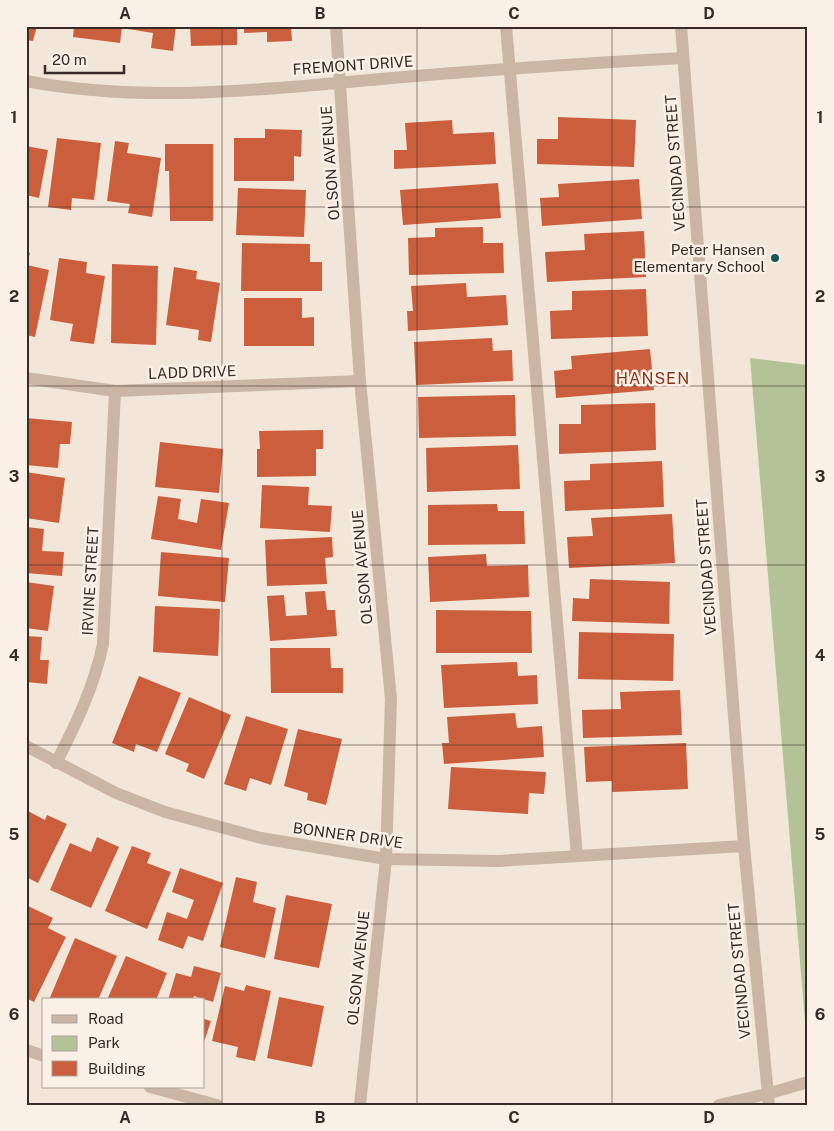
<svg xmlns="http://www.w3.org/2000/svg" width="834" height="1131" font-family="'Public Sans',sans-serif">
<rect width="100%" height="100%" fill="#f2e6d8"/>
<!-- green -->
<path fill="#b4c298" d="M750,358L808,365V1024L805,1022Z"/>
<!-- building -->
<g fill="#cb5f3d">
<path d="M26,26H37L33,41L26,40Z"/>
<path d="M74,26H122L120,43L73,37Z"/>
<path d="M128,26H176L173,51L151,48L153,33L128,29Z"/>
<path d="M190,26H237V45L191,46Z"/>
<path d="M244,26H291L292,41L267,42V32L244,33Z"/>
<path d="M558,117L636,120L634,167L537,164V139H558Z"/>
<path d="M452,120L453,134L494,132L496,164L394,169V150H407L405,123Z"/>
<path d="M265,129L302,130L301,157L294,156V181H234V138H265Z"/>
<path d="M57,138L101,143L94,200L72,198L71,210L48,207Z"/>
<path d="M115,141L129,143L127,153L161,158L152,217L128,213L130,204L107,201Z"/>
<path d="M165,144H213V221H170L169,171H165Z"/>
<path d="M26,146L48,150L39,198L26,195Z"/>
<path d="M639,179L642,219L542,226L540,198L559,197L558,184Z"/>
<path d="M498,183L501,218L403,225L400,190Z"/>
<path d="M238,188L306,190L304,237L236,235Z"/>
<path d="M483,227V243H503L504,273L409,275L408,238L435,237V228Z"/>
<path d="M644,231L646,277L547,282L545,252L585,250L584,234Z"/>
<path d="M242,243L310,244V262H322V291H241Z"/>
<path d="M26,252L30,253L27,265L49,270L35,337L26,335Z"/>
<path d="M59,258L87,262L86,273L105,276L94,344L70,341L73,324L50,320Z"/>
<path d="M112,264L158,266L156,345L111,343Z"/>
<path d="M174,267L197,271L196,279L220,283L211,342L198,340L199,330L166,325Z"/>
<path d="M466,283L467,297L506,295L508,325L408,331L407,311H413L411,286Z"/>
<path d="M646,289L648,336L551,339L550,311L572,310V291Z"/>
<path d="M244,298H302V318L314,317V346H244Z"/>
<path d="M492,338L493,351L512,350L513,381L416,385L414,342Z"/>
<path d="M650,349L654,390L556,398L554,371L572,369L571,356Z"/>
<path d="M515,395L516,436L419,438L418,397Z"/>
<path d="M655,403L656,450L559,454V424H581V405Z"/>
<path d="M26,418L72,422L70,444H60L58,468L26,465Z"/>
<path d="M323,430V449H316V476L257,477V449H260L259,431Z"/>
<path d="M160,442L223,449L219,493L155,487Z"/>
<path d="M518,445L520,489L427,492L426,448Z"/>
<path d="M662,461L664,507L565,511L564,481L590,480V464Z"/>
<path d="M26,472L65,478L59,523L26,518Z"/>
<path d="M262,485L309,487L308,505L332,506L330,532L260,528Z"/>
<path d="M158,496L181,499L178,519L197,523L201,499L229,503L221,550L151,539Z"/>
<path d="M497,504L498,511H524L525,544L428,545V505Z"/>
<path d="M672,514L675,563L569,568L567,537L593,536L591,518Z"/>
<path d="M26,527L44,529L42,551L64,552L62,576L26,573Z"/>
<path d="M332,537L333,557L325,558L327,584L267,586L265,540Z"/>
<path d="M161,552L229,558L225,602L158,596Z"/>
<path d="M486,554L487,566L528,565L529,597L430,602L428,557Z"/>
<path d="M590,579L670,582L669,624L572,621L573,598L589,599Z"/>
<path d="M26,582L54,586L48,631L26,628Z"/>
<path d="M325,591L327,610H335L337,636L270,641L267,596L284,595L286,616L307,615L305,592Z"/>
<path d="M155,606L220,609L218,656L153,652Z"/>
<path d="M436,610L531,611L532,653H436Z"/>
<path d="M579,632L674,634L673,681L578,679Z"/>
<path d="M26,636L42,637L40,660H49L47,684L26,682Z"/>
<path d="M270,648H330L331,668H343V693H271Z"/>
<path d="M517,662L518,676L537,675L538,704L444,708L441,665Z"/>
<path d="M139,676L181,693L157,752L136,744L134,752L112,743Z"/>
<path d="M680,690L682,735L583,738L582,710L621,709L620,692Z"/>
<path d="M189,697L231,715L204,779L186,771L189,764L165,754Z"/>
<path d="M515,713L517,728L542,726L544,757L444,764L442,743H449L447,717Z"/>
<path d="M246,716L288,729L271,785L250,778L246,791L224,784Z"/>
<path d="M298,729L342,739L326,805L307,800L308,793L284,786Z"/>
<path d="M686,743L688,789L612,792V781L586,782L584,747Z"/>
<path d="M451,767L546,772L544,794L529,793L528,814L448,809Z"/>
<path d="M26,810L45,820L47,815L67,824L38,883L26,877Z"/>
<path d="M97,837L119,847L91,908L50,890L70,843L91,852Z"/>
<path d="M132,846L151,853L147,863L171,872L147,929L105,911Z"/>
<path d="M180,868L223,883L203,941L188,936L183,949L158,940L167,912L187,919L194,900L172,892Z"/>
<path d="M236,877L257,882L253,902L276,908L265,958L220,947Z"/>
<path d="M286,895L332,904L319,968L274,959Z"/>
<path d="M28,906L53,918L48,928L66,937L34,1002L26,998V910Z"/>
<path d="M75,938L117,956L98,1000H49Z"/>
<path d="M126,956L167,973L156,1000H107Z"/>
<path d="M194,966L221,973L213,1002L194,996L193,1000H168L176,973L191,977Z"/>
<path d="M246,985L271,991L255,1061L236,1057L238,1047L212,1041L225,986L244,991Z"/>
<path d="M279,997L324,1006L312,1067L267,1058Z"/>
<path d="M204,1019L211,1021L204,1042Z"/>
</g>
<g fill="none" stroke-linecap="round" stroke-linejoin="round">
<!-- minor -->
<g stroke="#cbb5a4" stroke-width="12">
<path d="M336,26L360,381L391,699L386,859L360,1105"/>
<path d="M506,26L577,856"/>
<path d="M681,26L744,846L769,1105"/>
<path d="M26,81C146,104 272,89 392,78C489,70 586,63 683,58"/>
<path d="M26,378L115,391L360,381"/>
<path d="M26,746L116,793L165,812L261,838L386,859L497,861L744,846"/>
<path d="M56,763C76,724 94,687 103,644L115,391"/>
<path d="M26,1050L44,1056"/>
<path d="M150,1087L217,1105"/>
<path d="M719,1105L767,1094L808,1082"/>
</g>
</g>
<!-- grid -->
<path fill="none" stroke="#362b26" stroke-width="1" stroke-opacity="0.55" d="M222,26V1105M417,26V1105M612,26V1105M26,207H808M26,386H808M26,565H808M26,745H808M26,924H808"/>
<!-- markers -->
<circle fill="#1a5559" stroke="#faf0e5" stroke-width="2" cx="775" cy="258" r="5"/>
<g text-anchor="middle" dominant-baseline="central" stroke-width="5" stroke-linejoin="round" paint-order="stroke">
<!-- street labels -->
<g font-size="15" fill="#362b26" stroke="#faf0e5">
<text transform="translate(353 65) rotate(-4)">FREMONT DRIVE</text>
<text transform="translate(330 163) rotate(-94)">OLSON AVENUE</text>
<text transform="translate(675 163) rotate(-94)">VECINDAD STREET</text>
<text transform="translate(192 372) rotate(-2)">LADD DRIVE</text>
<text transform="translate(362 567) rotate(-95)">OLSON AVENUE</text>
<text transform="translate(706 567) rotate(-94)">VECINDAD STREET</text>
<text transform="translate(90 581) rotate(-87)">IRVINE STREET</text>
<text transform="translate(348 835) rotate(8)">BONNER DRIVE</text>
<text transform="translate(358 968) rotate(-84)">OLSON AVENUE</text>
<text transform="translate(739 971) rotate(-95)">VECINDAD STREET</text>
</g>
<!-- poi labels -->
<g font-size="15" fill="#362b26" stroke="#faf0e5" text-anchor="end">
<text x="765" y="249">Peter Hansen<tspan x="765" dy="17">Elementary School</tspan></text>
</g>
<!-- neighbourhood labels -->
<g font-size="16" letter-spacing="1" fill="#88351c" stroke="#faf0e5">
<text x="653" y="378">HANSEN</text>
</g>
</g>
<!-- border -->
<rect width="834" height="1131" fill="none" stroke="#faf0e5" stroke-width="55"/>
<!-- legend -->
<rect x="42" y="998" width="162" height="90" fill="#faf0e5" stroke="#aca199"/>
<rect x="52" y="1015" width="25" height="8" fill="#cbb5a4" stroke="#aca199"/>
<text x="88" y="1024" font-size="15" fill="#362b26">Road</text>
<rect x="52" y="1036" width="25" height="15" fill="#b4c298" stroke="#aca199"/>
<text x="88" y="1048" font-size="15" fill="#362b26">Park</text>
<rect x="52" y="1061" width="25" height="15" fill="#cb5f3d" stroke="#aca199"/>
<text x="88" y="1074" font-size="15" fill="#362b26">Building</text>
<!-- scale -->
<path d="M45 65v8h79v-8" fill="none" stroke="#362b26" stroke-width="2.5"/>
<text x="52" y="65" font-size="15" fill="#362b26" stroke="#faf0e5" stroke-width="4" paint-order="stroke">20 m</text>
<rect x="28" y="28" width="778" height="1076" fill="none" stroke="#362b26" stroke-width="2"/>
<g font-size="16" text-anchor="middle" font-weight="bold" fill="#362b26">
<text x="125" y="19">A</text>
<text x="320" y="19">B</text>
<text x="514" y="19">C</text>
<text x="709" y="19">D</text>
<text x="14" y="123">1</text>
<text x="820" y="123">1</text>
<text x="14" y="302">2</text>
<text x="820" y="302">2</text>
<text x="14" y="482">3</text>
<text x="820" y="482">3</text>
<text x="14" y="661">4</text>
<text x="820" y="661">4</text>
<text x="14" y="840">5</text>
<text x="820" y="840">5</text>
<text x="14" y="1020">6</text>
<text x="820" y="1020">6</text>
<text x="125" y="1123">A</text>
<text x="320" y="1123">B</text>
<text x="514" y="1123">C</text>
<text x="709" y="1123">D</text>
</g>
</svg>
